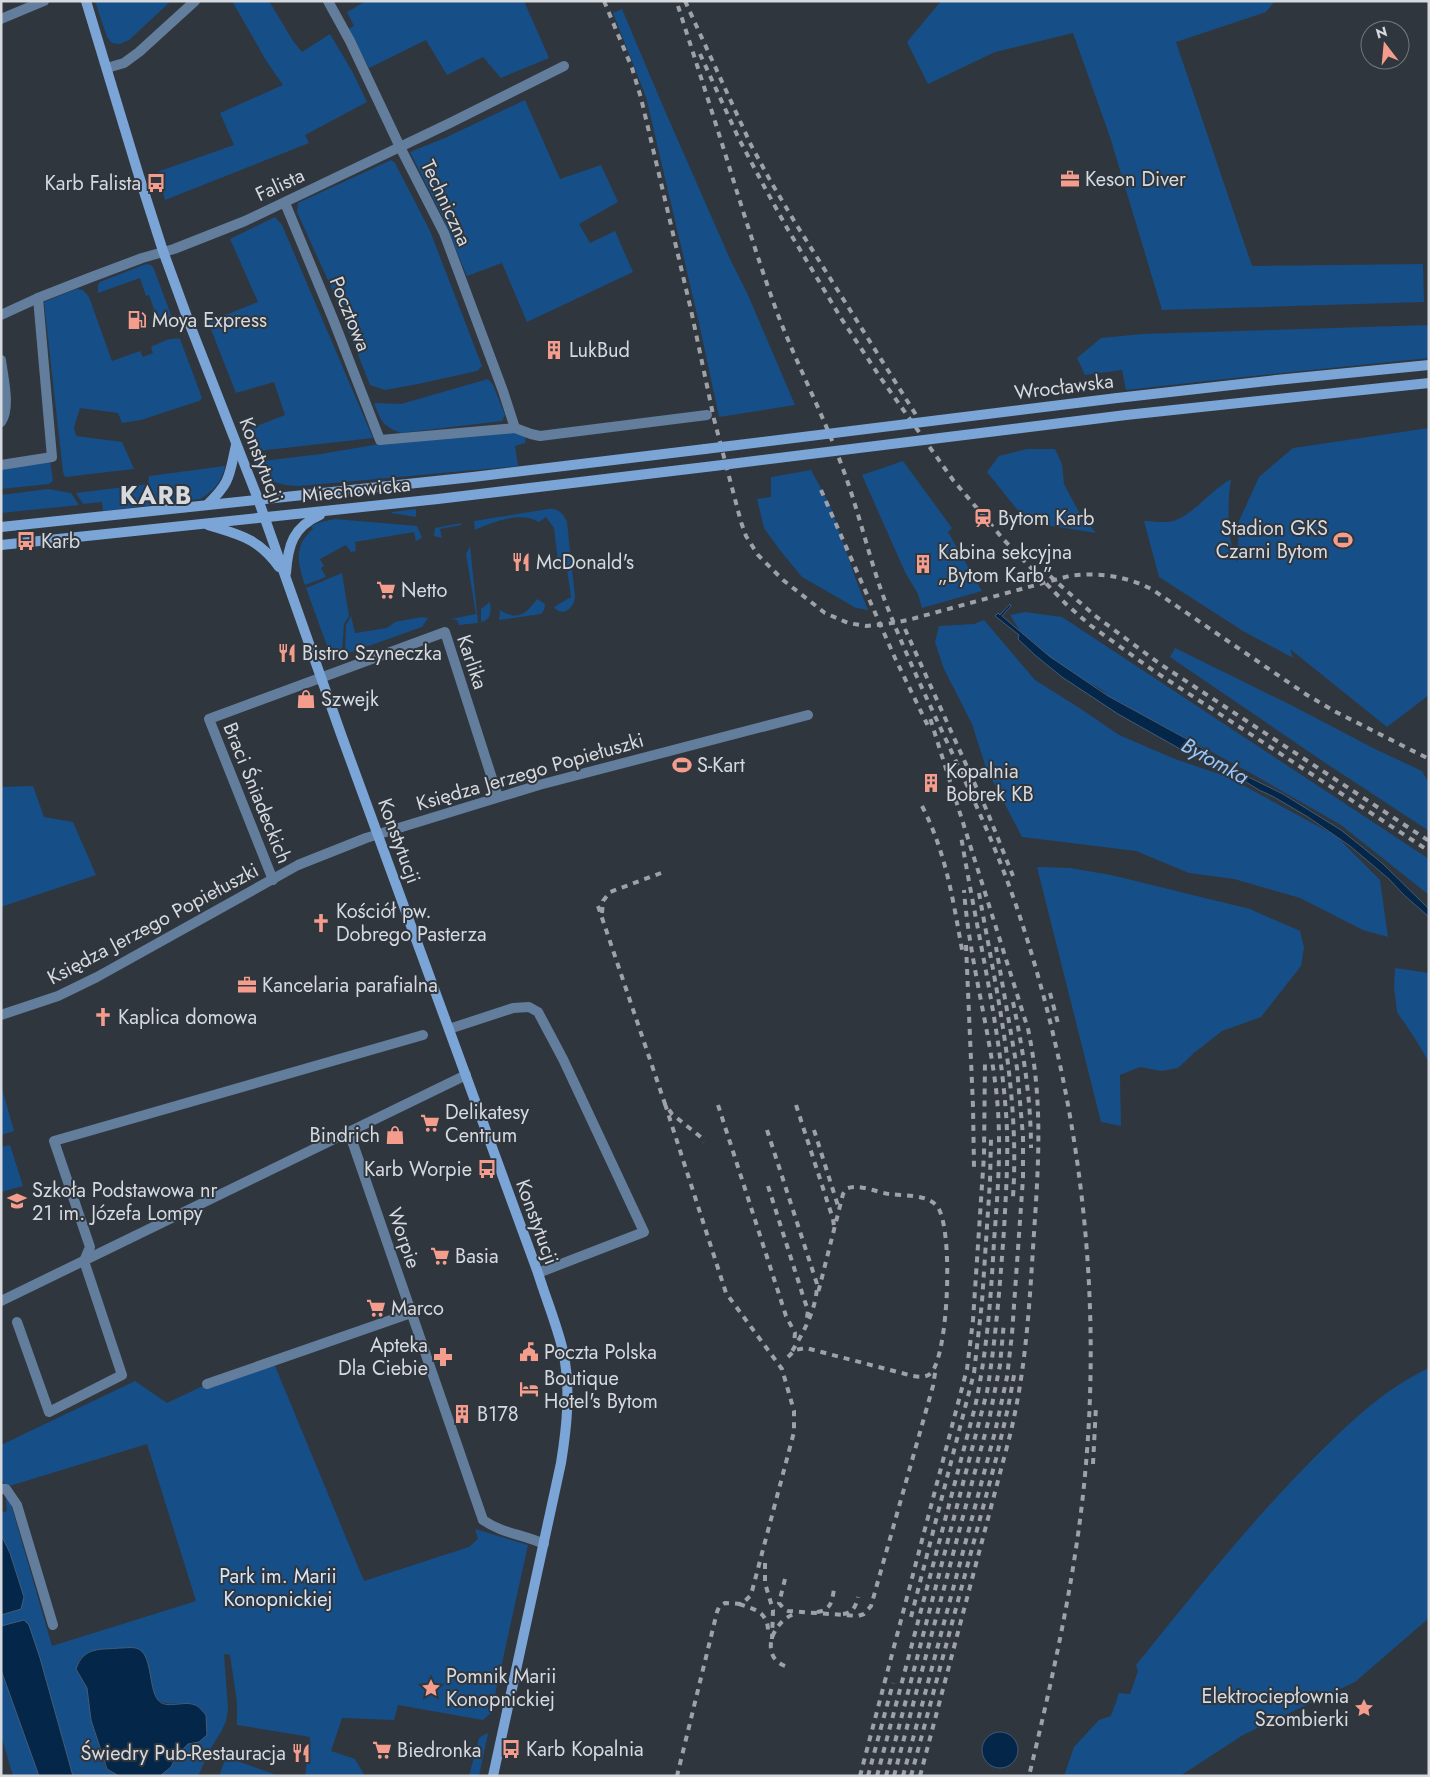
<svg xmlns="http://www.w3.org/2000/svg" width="1430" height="1777" font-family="Jost,sans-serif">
<rect width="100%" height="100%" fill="#30363d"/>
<!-- green -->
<g fill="#164e88" fill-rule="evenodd">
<path d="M95,1H171L129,40L120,44L112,43L107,37Z"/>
<path d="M232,1H269L293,41L302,52L330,34L352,71L367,102L305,135L309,143L165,200L157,172L234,145L220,113L283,85L267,62Z"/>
<path d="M366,1H524L549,58L501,78L483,57L447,75L426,40L369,68L348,29L354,26L347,12Z"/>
<path d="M941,1H1275L1266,12L1176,42L1252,266L1423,264L1424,302L1162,310L1110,137L1073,33L995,52L928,84L907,42Z"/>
<path d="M622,9L662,104L730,259L748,295L795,405L719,417L699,323L646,97L613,13Z"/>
<path d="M525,100L560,179L601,165L618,202L579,224L590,243L615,231L633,272L527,322L502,263L467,276L441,214L410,152L447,137Z"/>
<path d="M391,160L395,163L430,231L482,366L477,371L418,384L385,390L370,385L332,289L297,212L298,203Z"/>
<path d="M275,217L282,225L373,438L258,451L249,429L285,415L274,382L236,393L208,322L258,302L230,239Z"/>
<path d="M146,264L151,265L154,269L172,318L167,323L158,322L152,311L154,309L149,295L146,296L140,278L98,293V285L100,282Z"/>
<path d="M76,289L83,290L89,297L112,361L140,351L143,357L153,353L151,347C160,343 170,337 180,339L202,398L199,401L141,420L122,423L118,413L80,408L74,427L76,436L122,442L134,469L65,477L63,472L44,302Z"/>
<path d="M1429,325V358L1234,378L1126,390L1122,370L1085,375L1077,358L1101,338L1142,334Z"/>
<path d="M488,379L493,385L505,415L502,421L401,433C381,425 382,422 374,403L401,404Z"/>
<path d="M1429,428V695L1387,727L1290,649L1293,658L1243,631L1159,577L1144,521C1153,521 1168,524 1176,520C1196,512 1211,490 1231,479C1227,505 1227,538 1237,563L1239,521L1259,477L1293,448Z"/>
<path d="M512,431L526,437L525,443L515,446L518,466L301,486C281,486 264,482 254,462L321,454L379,444Z"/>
<path d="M1027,449H1055L1062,464L1064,484L1079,512L1096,533L1027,522L987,472L999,456Z"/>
<path d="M50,460L53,481L49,484L1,489V467Z"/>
<path d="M903,461L952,528L948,532L982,591L922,608L918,594L905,572L862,475Z"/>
<path d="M225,466C222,481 214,491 200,499L103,511L102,502L83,504L76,493L148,484L149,476Z"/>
<path d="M811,470L830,505L856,580L868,610L856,608L802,577L779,549L764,528L757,499L771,497V477Z"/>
<path d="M48,489L71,493L79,505L1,513V495Z"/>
<path d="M416,509V517L391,513L392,512Z"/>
<path d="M548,509C558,508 563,513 567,522L575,597C574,608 563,618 554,607L571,597L567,569L559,570L554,528L546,517L539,522C520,511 493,522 475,530L474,521Z"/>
<path d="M335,519L417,526L422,538L416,541L414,532L355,542L356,551L351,552L346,545L320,559L324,566L321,568L326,577L305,585C298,563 293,546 313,529L311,526L321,522Z"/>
<path d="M461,523V525L440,529L442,538L434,536L435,528Z"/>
<path d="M470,546L478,623L459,625L457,620L451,619L476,614L466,554Z"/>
<path d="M342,573L349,616L344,624L342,652H341L327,646L306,588Z"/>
<path d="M537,599L545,604L544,610L541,614L499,620L500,610C518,621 525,615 537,599Z"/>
<path d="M490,602C491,612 492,619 481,622V609Z"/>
<path d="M1025,612L1062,617L1429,859V895L1341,825L1247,771L1108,696L1102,690L1074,674L1049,656L1020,631L1010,615Z"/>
<path d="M351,616L355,633L387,628L395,622L422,617L428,618L422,627L346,654L345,653L346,625Z"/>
<path d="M984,620L1035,680L1081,709L1119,735L1175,759L1228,777L1336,836L1380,880L1388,937L1363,930L1300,898L1234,879L1189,873L1136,851L1022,837L986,768L972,724L944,669L935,642L939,626L974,624Z"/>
<path d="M1175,648L1291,705L1375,749L1422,771L1429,783V831L1321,760L1170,657Z"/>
<path d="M33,786L44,817L73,822L96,875L1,907V787Z"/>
<path d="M1037,867L1070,868L1111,875L1250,909L1300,931L1304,948L1301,966L1261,1017L1222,1031L1194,1053L1178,1068L1161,1071L1140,1067L1120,1075L1121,1126L1101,1122Z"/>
<path d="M1395,968L1429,973V1062L1414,1037L1397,1012L1394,987Z"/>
<path d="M1,1085L14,1131L1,1135Z"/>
<path d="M10,1145L23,1186L1,1192V1147Z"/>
<path d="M273,1361L364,1581L469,1547L478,1539L475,1529L528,1545L491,1713L483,1720L398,1705L394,1720L342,1718L331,1751L355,1759L365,1776H305L310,1737L237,1725V1702L230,1655L224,1654L228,1709L226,1721L222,1730L211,1748L198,1776H160L171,1767L177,1755L188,1744L199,1742L184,1703C151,1706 155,1697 149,1668L90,1651L80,1659L76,1669L87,1688L91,1720L106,1769L119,1776H73L24,1620L1,1626V1615L21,1609L1,1535V1513L7,1511L5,1487L1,1475V1445L135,1381L167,1403L207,1384ZM147,1444L196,1601L52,1646L6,1487Z"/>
<path d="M1429,1368V1618L1355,1682L1243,1735L1180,1776H1064L1074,1747L1099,1720L1111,1716L1119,1693L1130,1694L1138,1671L1136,1665C1192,1596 1247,1526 1310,1462C1345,1427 1383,1389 1429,1368Z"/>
<path d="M1,1670L39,1776H13L1,1735Z"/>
<path d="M487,1733L488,1734L479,1776H469L479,1738Z"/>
<path d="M226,1757L279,1776H219Z"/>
</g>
<!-- water -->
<g fill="#042649" stroke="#435c76">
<path d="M1010,604L1011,606L1002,616L1049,656L1108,696L1194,743L1234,770L1283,794L1341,830L1382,863L1429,909V917L1404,895L1389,879L1350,846L1308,817L1274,797L1259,790L1238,777L1205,763L1118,714L1062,677L1036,656L1018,639L1019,635L995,616L998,613L1000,615Z"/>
<path d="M1,1535L10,1553L24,1597L21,1609L1,1615Z"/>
<path d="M24,1620L29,1625L40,1658L73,1776H39L1,1670V1626Z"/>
<path d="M120,1648C125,1648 131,1647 136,1648C153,1652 148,1688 158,1700C166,1710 184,1700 195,1705C199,1706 203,1712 206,1715L207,1735L199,1742L188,1744L177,1755L171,1767L160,1776H119L107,1769L91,1720L87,1688L76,1669C84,1646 100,1650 120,1648Z"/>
<circle cx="1000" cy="1750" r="18"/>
</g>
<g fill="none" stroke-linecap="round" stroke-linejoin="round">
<!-- street -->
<g stroke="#637d9c" stroke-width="10">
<path d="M328,1L350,41L400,147L444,233L503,391L515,428"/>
<path d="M1,19L44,1"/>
<path d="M107,68L124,63L139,52L195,1"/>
<path d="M285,203L333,319L380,440L515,428L531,434L540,436L707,415"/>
<path d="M1,315L38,298L89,278L142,258L174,249L245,221L450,123L564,66"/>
<path d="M1,360C3,377 11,408 1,422"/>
<path d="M1,465L52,457L38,298"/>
<path d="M273,880L209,719L445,632L498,797"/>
<path d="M1,1015L58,996L97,977L298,865L366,838L539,785L808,715"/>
<path d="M449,1029L513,1008L529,1007L538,1012L563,1059L644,1232L538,1273"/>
<path d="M349,1132L483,1520C503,1534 523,1534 544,1544"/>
<path d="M1,1301L466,1075"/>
<path d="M17,1322L49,1412L122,1375L84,1261L90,1247L54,1141L423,1035"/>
<path d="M207,1384L411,1313"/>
<path d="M1,1489H6L17,1505L53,1625"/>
</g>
<!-- secondary -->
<g stroke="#7ba5d6" stroke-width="10">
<path d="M86,1L139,176L163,251L190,325L258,499L342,737L538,1273C546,1299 557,1325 563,1351C571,1388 567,1426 561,1463L493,1776"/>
<path d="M1117,398L1276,380L1429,365"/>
<path d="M1126,415L1429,383"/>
<path d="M207,505C231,482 229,476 236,445"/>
<path d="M208,525C240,535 258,538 279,567"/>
<path d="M1,527L473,477L705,449"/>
<path d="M1,545L438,499L714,466"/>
<path d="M286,573C288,545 293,527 320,515"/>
</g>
<!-- rail -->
<g stroke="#9ea2a8" stroke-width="4" stroke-dasharray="6 6" stroke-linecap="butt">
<path d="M604,1L632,68L641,98L691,310L714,419L741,522L746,536L758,555L783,580L825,613L848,623L866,626L887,624L908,620L1069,576C1098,572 1127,576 1153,590L1307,695L1336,712L1429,759"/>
<path d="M685,1L751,145L771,182L796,224L923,426"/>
<path d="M678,6C698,68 718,130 737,192C750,233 763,274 778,315C798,367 824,416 843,469C859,512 869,558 885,601C925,705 981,802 1017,908C1082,1101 1106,1309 1081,1512C1070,1601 1050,1689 1029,1776"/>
<path d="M700,54L739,139L765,188L787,228L841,318L880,377L953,480L1004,540L1066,604L1090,625L1154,671L1429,851"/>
<path d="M821,490L895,658L929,728"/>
<path d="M1050,576L1094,615L1160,664L1429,841"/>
<path d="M905,629L987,811L1013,876"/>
<path d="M922,806C947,855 953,901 963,955"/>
<path d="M979,893C997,994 1020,1094 1013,1197"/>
<path d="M598,906L665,1104L672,1114L702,1138L704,1142"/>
<path d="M602,913L603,901L610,892L661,873"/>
<path d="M966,945L973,1106L974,1167"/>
<path d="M1050,993L1059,1027"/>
<path d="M1013,1002C1023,1050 1031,1098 1031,1148"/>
<path d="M665,1104L726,1293L782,1369L794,1411V1432L751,1595L742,1604L725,1603L719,1607L717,1612L677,1776"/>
<path d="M718,1105L786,1316L795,1333L794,1344"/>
<path d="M796,1105L833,1219L834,1226"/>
<path d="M767,1130L817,1284C817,1309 803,1333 791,1353"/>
<path d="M814,1130L839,1209"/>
<path d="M768,1186L804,1299L808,1310L807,1318"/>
<path d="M788,1357L795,1350L806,1348L913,1376C919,1377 926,1378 931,1373C949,1354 954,1222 936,1205C925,1194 904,1196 889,1194C876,1192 860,1184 848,1188L843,1194L817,1297"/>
<path d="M1093,1464L1096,1406"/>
<path d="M765,1563V1583L773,1610L772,1639"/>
<path d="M785,1579L779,1603L784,1609L788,1611L858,1616L864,1614L871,1606L933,1386L936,1367"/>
<path d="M739,1604C754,1609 768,1612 768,1631"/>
<path d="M817,1612C831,1610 832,1602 834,1589"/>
<path d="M843,1614C853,1613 856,1606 858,1597"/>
<path d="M911,1617L974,1373L982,1302L990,1181L991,1139"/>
<path d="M785,1666C757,1655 775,1617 798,1613"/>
<path d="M860,1776L967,1369L973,1320L984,1155L985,1060"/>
<path d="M868,1776L893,1683"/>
<path d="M877,1776L975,1407C987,1352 991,1297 994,1241C998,1190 1002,1140 996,1089C988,1023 969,957 964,890"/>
<path d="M886,1776L987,1392C996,1338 1000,1284 1004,1230C1006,1191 1009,1152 1006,1113C999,1021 976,927 961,836"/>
<path d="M894,1776L990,1415L1000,1365L1004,1322"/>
<path d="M903,1776L995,1432L1007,1377L1012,1334L1023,1178V1136L1017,1068L996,947"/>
<path d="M911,1776L996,1459L1008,1408L1015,1370"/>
<path d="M920,1776L1009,1439C1025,1376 1029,1313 1033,1248C1038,1172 1044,1104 1028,1029L930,718"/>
</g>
<!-- secondary-bridge -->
<g stroke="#7ba5d6" stroke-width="10">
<path d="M705,449L1117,398"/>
<path d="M714,466L1126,415"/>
</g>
</g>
<!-- icons -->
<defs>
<g id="office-bare" transform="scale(1.5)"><path d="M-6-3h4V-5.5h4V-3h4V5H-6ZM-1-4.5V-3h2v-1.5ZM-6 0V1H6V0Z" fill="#f59d8d" stroke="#30363d" stroke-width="2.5" paint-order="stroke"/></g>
<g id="bus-bare" transform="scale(1.5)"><path d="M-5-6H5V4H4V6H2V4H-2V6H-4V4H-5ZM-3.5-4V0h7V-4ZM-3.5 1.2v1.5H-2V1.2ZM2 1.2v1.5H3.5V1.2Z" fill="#f59d8d" stroke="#30363d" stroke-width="2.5" paint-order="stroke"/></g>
<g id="fuel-bare" transform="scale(1.5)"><path d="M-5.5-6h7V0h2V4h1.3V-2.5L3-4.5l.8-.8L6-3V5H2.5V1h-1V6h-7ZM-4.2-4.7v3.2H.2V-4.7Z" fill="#f59d8d" stroke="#30363d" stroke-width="2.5" paint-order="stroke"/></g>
<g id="building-bare" transform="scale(1.5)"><path d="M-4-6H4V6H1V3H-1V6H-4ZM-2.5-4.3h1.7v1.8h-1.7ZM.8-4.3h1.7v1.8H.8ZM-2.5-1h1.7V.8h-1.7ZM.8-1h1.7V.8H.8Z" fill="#f59d8d" stroke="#30363d" stroke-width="2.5" paint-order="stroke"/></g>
<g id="station-bare" transform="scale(1.5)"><path d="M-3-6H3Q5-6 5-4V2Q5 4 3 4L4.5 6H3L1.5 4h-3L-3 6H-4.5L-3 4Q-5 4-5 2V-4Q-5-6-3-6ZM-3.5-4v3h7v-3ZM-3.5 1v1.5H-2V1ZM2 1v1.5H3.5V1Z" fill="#f59d8d" stroke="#30363d" stroke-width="2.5" paint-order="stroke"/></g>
<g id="stadium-bare" transform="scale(1.5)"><path d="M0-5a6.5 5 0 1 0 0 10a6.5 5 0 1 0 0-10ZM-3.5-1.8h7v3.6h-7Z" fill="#f59d8d" stroke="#30363d" stroke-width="2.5" paint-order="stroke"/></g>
<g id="restaurant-bare" transform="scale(1.5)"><path d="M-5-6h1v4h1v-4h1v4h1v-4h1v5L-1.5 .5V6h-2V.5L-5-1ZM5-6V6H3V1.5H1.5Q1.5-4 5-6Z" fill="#f59d8d" stroke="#30363d" stroke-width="2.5" paint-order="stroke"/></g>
<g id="supermarket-bare" transform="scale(1.5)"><path d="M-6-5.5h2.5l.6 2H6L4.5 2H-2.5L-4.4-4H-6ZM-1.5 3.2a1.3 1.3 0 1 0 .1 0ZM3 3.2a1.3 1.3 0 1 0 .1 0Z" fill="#f59d8d" stroke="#30363d" stroke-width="2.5" paint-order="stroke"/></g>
<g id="shop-bare" transform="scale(1.5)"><path d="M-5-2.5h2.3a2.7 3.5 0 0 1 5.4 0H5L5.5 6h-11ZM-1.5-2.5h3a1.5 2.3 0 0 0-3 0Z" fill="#f59d8d" stroke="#30363d" stroke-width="2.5" paint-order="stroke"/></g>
<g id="church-bare" transform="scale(1.5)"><path d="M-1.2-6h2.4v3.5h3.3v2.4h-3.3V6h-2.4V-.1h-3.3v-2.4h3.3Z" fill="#f59d8d" stroke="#30363d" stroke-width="2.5" paint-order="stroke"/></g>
<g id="school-bare" transform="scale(1.5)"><path d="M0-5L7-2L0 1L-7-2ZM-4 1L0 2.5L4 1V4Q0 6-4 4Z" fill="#f59d8d" stroke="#30363d" stroke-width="2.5" paint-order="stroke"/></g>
<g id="civic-bare" transform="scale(1.5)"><path d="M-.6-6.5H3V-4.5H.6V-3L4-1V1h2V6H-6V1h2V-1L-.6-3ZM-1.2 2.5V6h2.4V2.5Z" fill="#f59d8d" stroke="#30363d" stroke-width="2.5" paint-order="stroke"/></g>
<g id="pharmacy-bare" transform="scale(1.5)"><path d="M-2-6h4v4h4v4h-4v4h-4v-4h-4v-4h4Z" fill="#f59d8d" stroke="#30363d" stroke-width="2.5" paint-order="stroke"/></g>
<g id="hotel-bare" transform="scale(1.5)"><path d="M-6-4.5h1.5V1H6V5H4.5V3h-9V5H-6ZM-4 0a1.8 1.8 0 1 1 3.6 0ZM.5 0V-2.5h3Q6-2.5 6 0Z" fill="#f59d8d" stroke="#30363d" stroke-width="2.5" paint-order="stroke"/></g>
<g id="sight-bare" transform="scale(1.5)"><path d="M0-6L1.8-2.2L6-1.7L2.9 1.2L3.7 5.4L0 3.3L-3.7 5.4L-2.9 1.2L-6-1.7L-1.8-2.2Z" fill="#f59d8d" stroke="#30363d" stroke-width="2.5" paint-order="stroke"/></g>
</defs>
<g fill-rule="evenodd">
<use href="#office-bare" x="1070" y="179"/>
<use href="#bus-bare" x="156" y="183"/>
<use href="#fuel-bare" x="137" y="320"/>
<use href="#building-bare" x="554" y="350"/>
<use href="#station-bare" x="983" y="518"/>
<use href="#stadium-bare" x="1343" y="540"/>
<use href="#bus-bare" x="26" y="541"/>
<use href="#restaurant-bare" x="521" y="562"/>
<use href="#building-bare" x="923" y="564"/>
<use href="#supermarket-bare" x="386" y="590"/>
<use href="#restaurant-bare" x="287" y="653"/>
<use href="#shop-bare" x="306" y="699"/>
<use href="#stadium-bare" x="682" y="765"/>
<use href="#building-bare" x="931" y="783"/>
<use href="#church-bare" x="321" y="923"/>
<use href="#office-bare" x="247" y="985"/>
<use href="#church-bare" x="103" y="1017"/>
<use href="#supermarket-bare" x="430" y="1123"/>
<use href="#shop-bare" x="395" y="1135"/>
<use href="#bus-bare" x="487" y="1169"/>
<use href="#school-bare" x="17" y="1201"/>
<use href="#supermarket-bare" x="440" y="1256"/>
<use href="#supermarket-bare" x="376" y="1308"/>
<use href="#civic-bare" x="529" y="1352"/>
<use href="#pharmacy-bare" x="443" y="1357"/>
<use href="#hotel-bare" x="529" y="1389"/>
<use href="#building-bare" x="462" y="1414"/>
<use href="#sight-bare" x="431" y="1688"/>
<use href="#sight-bare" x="1364" y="1708"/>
<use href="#bus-bare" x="511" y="1749"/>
<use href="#supermarket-bare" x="382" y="1750"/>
<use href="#restaurant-bare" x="301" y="1753"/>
</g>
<g text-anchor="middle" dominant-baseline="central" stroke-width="4" stroke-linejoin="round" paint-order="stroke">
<!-- poi labels -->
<g font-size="20" fill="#d6dadf" stroke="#30363d" text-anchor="start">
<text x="1085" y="179">Keson Diver</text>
<text x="141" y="183" text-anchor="end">Karb Falista</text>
<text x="152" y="320">Moya Express</text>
<text x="569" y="350">LukBud</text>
<text x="998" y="518">Bytom Karb</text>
<text x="1328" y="528" text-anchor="end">Stadion GKS<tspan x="1328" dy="23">Czarni Bytom</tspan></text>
<text x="41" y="541">Karb</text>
<text x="938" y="552">Kabina sekcyjna<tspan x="938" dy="23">„Bytom Karb”</tspan></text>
<text x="536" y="562">McDonald's</text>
<text x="401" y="590">Netto</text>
<text x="302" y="653">Bistro Szyneczka</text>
<text x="321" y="699">Szwejk</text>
<text x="697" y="765">S-Kart</text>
<text x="946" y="771">Kopalnia<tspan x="946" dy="23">Bobrek KB</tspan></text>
<text x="336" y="911">Kościół pw.<tspan x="336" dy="23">Dobrego Pasterza</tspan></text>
<text x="262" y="985">Kancelaria parafialna</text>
<text x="118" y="1017">Kaplica domowa</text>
<text x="445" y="1112">Delikatesy<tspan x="445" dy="23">Centrum</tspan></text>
<text x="380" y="1135" text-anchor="end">Bindrich</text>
<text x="472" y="1169" text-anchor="end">Karb Worpie</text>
<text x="32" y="1190">Szkoła Podstawowa nr<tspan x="32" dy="23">21 im. Józefa Lompy</tspan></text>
<text x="455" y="1256">Basia</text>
<text x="391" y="1308">Marco</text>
<text x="428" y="1345" text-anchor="end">Apteka<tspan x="428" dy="23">Dla Ciebie</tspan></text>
<text x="544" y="1352">Poczta Polska</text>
<text x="544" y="1378">Boutique<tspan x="544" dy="23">Hotel's Bytom</tspan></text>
<text x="477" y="1414">B178</text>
<text x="446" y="1676">Pomnik Marii<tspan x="446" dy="23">Konopnickiej</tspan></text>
<text x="1349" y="1696" text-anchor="end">Elektrociepłownia<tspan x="1349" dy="23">Szombierki</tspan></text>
<text x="526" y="1749">Karb Kopalnia</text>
<text x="397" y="1750">Biedronka</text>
<text x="286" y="1753" text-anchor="end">Świedry Pub-Restauracja</text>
</g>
<!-- street labels -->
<g font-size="20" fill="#d6dadf" stroke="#30363d">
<text transform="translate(280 185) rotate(-25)">Falista</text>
<text transform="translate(446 203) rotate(65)">Techniczna</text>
<text transform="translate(350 314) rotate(68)">Pocztowa</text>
<text transform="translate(1064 387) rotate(-7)">Wrocławska</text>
<text transform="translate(261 460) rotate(69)">Konstytucji</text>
<text transform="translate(356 490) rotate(-6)">Miechowicka</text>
<text transform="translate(472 662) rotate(71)">Karlika</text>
<text transform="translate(530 772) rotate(-16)">Księdza Jerzego Popiełuszki</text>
<text transform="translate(257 793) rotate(68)">Braci Śniadeckich</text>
<text transform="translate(399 841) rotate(70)">Konstytucji</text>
<text transform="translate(153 924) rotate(-28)">Księdza Jerzego Popiełuszki</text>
<text transform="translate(537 1222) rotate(70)">Konstytucji</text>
<text transform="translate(404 1238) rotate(71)">Worpie</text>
</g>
<!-- park labels -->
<g font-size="20" fill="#d6e6f9" stroke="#30363d">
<text x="278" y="1576">Park im. Marii<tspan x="278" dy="23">Konopnickiej</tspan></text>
</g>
<!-- water labels -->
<g font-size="21" font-style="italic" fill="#97c7ff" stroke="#30363d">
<text transform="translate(1215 761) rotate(29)">Bytomka</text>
</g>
<!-- district labels -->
<g font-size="25" font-weight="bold" letter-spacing="1" fill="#d6dadf" stroke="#30363d">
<text x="156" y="495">KARB</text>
</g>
</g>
<!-- border -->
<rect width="1430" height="1777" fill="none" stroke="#d6dadf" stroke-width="5"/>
<!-- north arrow -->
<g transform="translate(1385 45) rotate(344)"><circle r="24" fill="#30363d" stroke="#72787e"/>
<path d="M0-4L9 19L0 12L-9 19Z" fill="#f59d8d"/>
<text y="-8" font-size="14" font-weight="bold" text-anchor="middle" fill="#d6dadf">N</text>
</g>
</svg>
